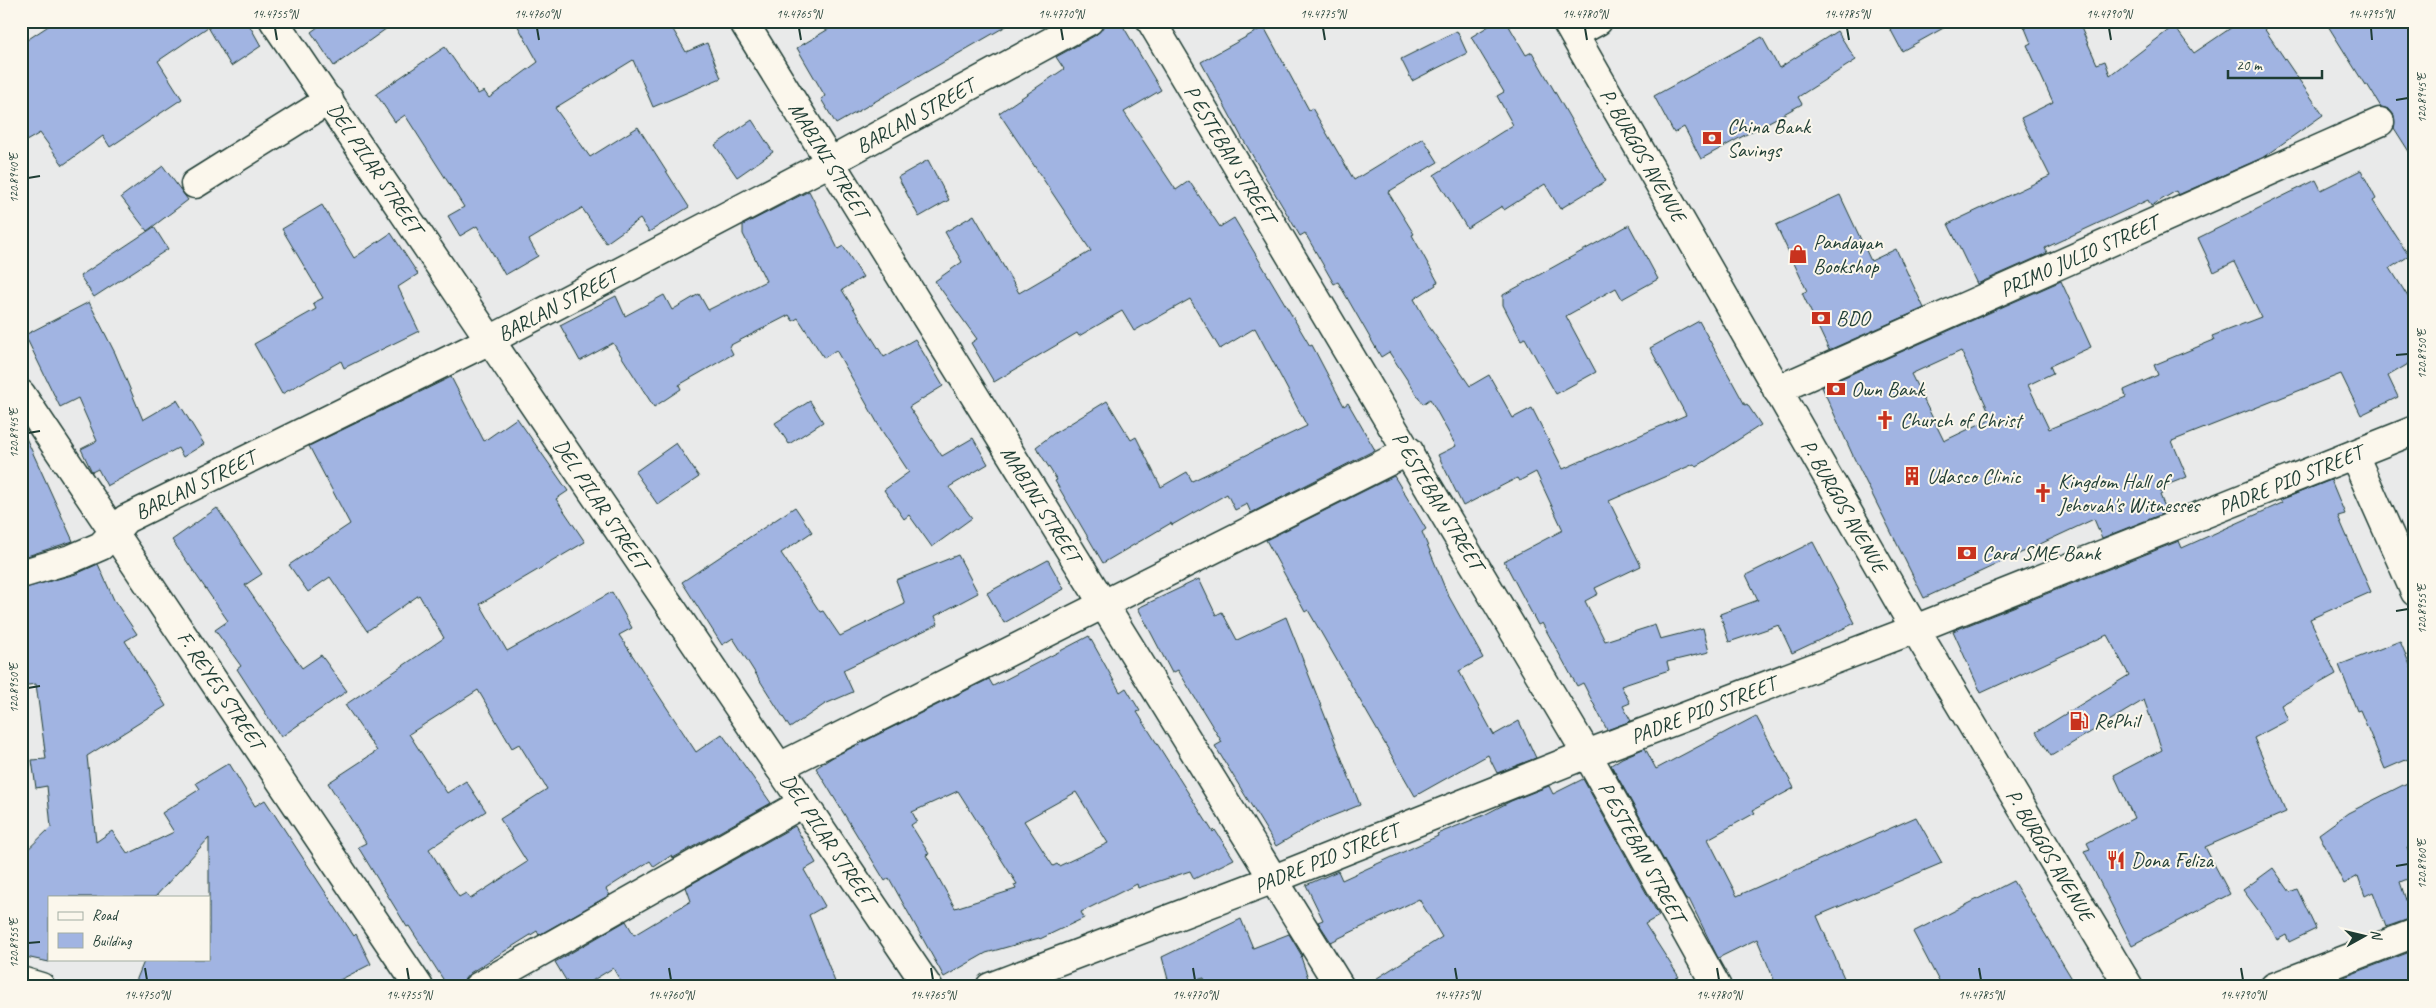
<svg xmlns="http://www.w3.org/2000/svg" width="2436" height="1008" font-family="Caveat,sans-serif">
<rect width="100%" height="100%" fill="#e9eaea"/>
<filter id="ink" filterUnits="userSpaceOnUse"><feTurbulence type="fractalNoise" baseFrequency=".02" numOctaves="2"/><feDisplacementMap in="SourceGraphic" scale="10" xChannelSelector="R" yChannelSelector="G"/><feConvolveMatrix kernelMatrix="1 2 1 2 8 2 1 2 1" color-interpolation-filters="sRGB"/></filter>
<g filter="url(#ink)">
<!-- building -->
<g fill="#a1b4e2" stroke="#1f3d34" fill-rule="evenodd">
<path d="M56,21H247L261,46L231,66L208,27L158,61L182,99L110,147L103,136L63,165L40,133L21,144V44Z"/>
<path d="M326,21H397L334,66L311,32Z"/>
<path d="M515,21H668L686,52L707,43L721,78L653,107L633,60L555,108L590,157L638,127L689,207L649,232L640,219L606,243L582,208L529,240L538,256L505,275L477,226L460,236L448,216L464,207L405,115L395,122L376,94L445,47L478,94L484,91L489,98L538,62Z"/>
<path d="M842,21H1015L836,124L821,99L825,96L797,48Z"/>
<path d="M1112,21H1120L1161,90L1124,112L1176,190L1189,181L1220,227L1234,218L1310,346L1312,345L1344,406L1348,403L1375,450L1251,513L1247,504L1235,510L1227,494L1172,525L1171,523L1103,563L1055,481L1057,480L1036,447L1053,434L1107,401L1131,440L1136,437L1161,487L1187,472L1192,481L1307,426L1255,328L1220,349L1190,299L1134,331L1122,311L1079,336L1077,333L994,382L971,343L977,339L935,281L962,262L945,232L974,215L1019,293L1091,251L999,113L1064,69L1056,57L1096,35L1103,27Z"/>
<path d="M1497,21H1506L1526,55L1532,52L1606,181L1560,209L1545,184L1504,210L1502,206L1467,228L1434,175L1513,125L1497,96L1504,92L1471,37Z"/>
<path d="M1886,21H1956L1902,51Z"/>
<path d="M2022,21H2078L2097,64L2105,61L2110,75L2174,26L2194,53L2241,21H2259L2323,115L2262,158L2178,195L2176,191L2151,206L2148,200L2045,248L2047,253L1977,284L1948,224L2050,176L2021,118L2053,102L2027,45L2031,43Z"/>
<path d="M2325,21H2415V161L2394,128V115L2389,109L2381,107L2367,84L2365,85Z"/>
<path d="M1264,27L1309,110L1312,108L1354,180L1423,138L1438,162L1388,192L1414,234L1412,235L1438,282L1435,283L1436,285L1414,299L1430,328L1470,386L1489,375L1513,418L1532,408L1563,469L1686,415L1650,348L1699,321L1745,405L1747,404L1761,425L1696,467L1694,464L1609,501L1641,566L1595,588L1598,594L1585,601L1605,641L1655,625L1660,639L1703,628L1709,652L1667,662L1669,670L1621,686L1630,703L1623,706L1631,721L1607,730L1583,683L1577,686L1542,623L1538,625L1504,561L1563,530L1536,472L1519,481L1517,478L1463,506L1438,455L1456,446L1430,399L1423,404L1389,352L1381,357L1338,282L1334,284L1305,233L1300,236L1241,136L1201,62Z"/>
<path d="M1457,31L1467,53L1412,81L1401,59Z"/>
<path d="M1837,31L1856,60L1798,97L1802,104L1701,159L1684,127L1674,133L1654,96L1762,37L1779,68Z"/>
<path d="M752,120L773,152L737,177L715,145Z"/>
<path d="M928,160L949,200L919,217L898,177Z"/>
<path d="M163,166L188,200L147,231L121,197Z"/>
<path d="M2361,170L2376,199L2373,201L2409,256L2390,268L2415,308V360L2388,376L2398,397L2361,415L2341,374L2172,441L2187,477L2159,488L2162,494L2160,495L2167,512L2102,538L2094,519L1924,598L1854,458L1822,387L2061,281L2091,347L2050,366L2053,373L2028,385L2049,429L2126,397L2124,390L2158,375L2154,365L2214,340L2212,336L2261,317L2234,262L2214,272L2198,238L2316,180L2321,190ZM1961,351L1992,418L1944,441L1911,374Z"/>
<path d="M809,191L838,249L843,246L863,277L842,290L884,357L915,339L943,386L909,407L942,456L973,438L988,464L949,487L972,518L932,547L909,515L904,519L884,490L909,472L882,431L836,350L824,358L798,318L793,321L789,315L729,346L733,354L679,385L681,389L654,407L613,343L580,361L560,325L616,296L625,316L664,295L672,310L699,294L708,310L766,281L743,234V225Z"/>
<path d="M1840,195L1871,261L1896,249L1924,308L1829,350L1802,293L1807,291L1776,225Z"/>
<path d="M322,205L354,258L391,233L418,274L398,287L419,331L344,368L341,361L282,394L254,344L316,309L313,303L323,298L282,229Z"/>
<path d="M1629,225L1658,279L1622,299L1616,288L1566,316L1596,372L1556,394L1525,338L1521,340L1503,305V295Z"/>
<path d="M154,227L168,249L94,297L80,276Z"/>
<path d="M89,302L115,353L143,420L177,400L204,444L183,457L178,448L107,486L98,469L92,472L81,449L97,441L78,398L60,407L25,335Z"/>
<path d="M451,377L484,441L517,418L568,491L556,499L585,542L480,604L507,651L612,592L632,628L619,635L696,752L722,734L771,803L673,858L672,855L654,867L650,861L606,889L610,895L539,935L537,931L470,973L464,980L462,987H448L409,926L407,927L358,847L366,843L328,783L377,751L345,705L444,638L419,595L367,631L330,577L308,592L289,565L350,524L309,446ZM478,690L512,748L519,744L547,789L500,819L527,862L470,899L466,893L459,897L429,849L486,811L466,781L447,793L409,734Z"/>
<path d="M810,401L823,422L789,444L775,423Z"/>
<path d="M21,427L73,541L21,558Z"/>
<path d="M676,443L699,477L658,505L635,472Z"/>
<path d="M1394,476L1426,529L1422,532L1447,593L1483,658L1459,671L1494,735L1519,721L1536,758L1497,773L1488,755L1415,796L1308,610L1305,612L1266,540Z"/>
<path d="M2331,480L2345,514L2338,516L2371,592L2310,619L2336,674L2281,705L2288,720L2254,738L2286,812L2205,847L2230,894L2132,945L2084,851L2090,849L2087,843L2134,818L2114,775L2162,750L2144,700L2051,756L2036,732L2129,675L2107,635L1981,693L1953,631L2179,541L2182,548L2282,503L2280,500Z"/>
<path d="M795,507L812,532L781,553L820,612L823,611L840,636L905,604L896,580L958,555L978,593L935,616L938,624L843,670L853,692L825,704L790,728L733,638L722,645L682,582Z"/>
<path d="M217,508L262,574L245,585L302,668L321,655L347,691L281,737L237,669L241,666L215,630L228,621L172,540Z"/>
<path d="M1813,542L1855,623L1792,653L1779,625L1729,642L1720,614L1758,600L1746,575Z"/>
<path d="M1048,560L1064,589L1004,623L987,593Z"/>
<path d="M98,564L114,600L137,634L125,641L166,706L87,756L96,842L112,831L128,854L174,832L162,813L200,789L196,783L229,763L255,806L265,800L354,936L356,934L371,964L326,987H150L136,981L145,959H209V838L155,897H49V962L21,956V856L51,827L47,786L36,788L32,760L46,759L36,684L21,686V589L76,574Z"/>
<path d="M1199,579L1216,615L1222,612L1237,640L1286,617L1360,805L1315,823L1276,846L1215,746L1222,742L1178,670L1172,673L1138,608Z"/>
<path d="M1089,636L1120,692L1126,688L1140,711L1137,712L1213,832L1215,830L1234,859L1194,879L1190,871L1138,888L1137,884L1081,912L1084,918L1040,939L1039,938L986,953L944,977L889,878L885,881L816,768L833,757L989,679L993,686ZM958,791L1017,884L1014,885L1016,889L955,908L926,855L929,854L911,825L917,821L912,812ZM1076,792L1108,843L1059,866L1057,864L1053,866L1024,821Z"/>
<path d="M2400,641L2415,677V756L2385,769L2360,710L2357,711L2339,665Z"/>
<path d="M1756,716L1794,788L1753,810L1755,813L1708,839L1737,896L1916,817L1942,863L1817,916L1848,987H1777L1757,939L1718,958L1689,899L1686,900L1611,765L1622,758L1645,748L1656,769Z"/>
<path d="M1583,779L1659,916L1645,924L1679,977L1676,978L1680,987H1363L1442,937L1419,899L1331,942L1318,922L1323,920L1306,885L1338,871L1342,880L1438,836L1437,834L1482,816L1511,801L1549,786L1553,794Z"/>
<path d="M2415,779V845L2407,848L2415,868V876L2400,882L2412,918L2386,927L2373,892L2365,896L2358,876L2344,884L2319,834L2348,813Z"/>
<path d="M795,826L816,863L804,870L825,906L809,915L837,987H624L613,968L582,987H570L555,962L626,921L634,935L691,901L686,887Z"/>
<path d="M2273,868L2290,892L2297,889L2316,929L2289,942L2286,935L2277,940L2270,926L2243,890Z"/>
<path d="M2013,881L2077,987H1942L1913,932Z"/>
<path d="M1241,919L1253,948L1289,934L1302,956L1301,957L1311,987H1206L1204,978L1170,987L1162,957Z"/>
<path d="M2415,950V987H2318Z"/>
</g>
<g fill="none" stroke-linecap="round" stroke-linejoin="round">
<!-- minor casing -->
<g stroke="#1f3d34" stroke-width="31">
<g id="minor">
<path d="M274,21L928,987"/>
<path d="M743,21L1340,987"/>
<path d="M1151,21L1587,754L1717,987"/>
<path d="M1574,34L1598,21"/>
<path d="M195,184L329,100"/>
<path d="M1777,390L2380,122"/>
<path d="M21,394L419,987"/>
<path d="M2354,455L2415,592"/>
<path d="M21,574L71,559L101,546L126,519L490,340L830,162L1089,21"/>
<path d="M779,767L1409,451"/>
<path d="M21,981L41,987"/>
<path d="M478,987L803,803"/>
<path d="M990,987L1274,879L1587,754L1915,629L2415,430"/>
<path d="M2274,987L2415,933"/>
</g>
</g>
<!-- major casing -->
<g stroke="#1f3d34" stroke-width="31">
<path id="major" d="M1566,21L1915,629L2129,987"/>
</g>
<!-- minor -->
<use href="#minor" stroke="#fbf7ec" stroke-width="28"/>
<!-- major -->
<use href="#major" stroke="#fbf7ec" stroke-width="28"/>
</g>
</g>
<!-- ticks -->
<path fill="none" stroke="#1f3d34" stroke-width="2" d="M275,28L277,40M537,28L539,40M799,28L801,40M1061,28L1063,40M1323,28L1325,40M1585,28L1587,40M1847,28L1849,40M2109,28L2111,40M2371,28L2372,40M2396,100L2408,98M28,178L40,176M2396,355L2408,354M28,433L40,431M2396,611L2408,609M28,688L40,686M2396,866L2408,864M28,943L40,942M145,968L147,980M407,968L409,980M669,968L671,980M931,968L933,980M1193,968L1195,980M1455,968L1457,980M1717,968L1719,980M1979,968L1981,980M2241,968L2243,980"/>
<!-- icons -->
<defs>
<g id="bank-bare" transform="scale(1.5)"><path d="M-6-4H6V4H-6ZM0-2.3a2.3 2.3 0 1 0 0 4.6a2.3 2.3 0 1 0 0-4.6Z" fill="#c8321e" stroke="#fbf7ec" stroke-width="2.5" paint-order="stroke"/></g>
<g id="shop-bare" transform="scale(1.5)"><path d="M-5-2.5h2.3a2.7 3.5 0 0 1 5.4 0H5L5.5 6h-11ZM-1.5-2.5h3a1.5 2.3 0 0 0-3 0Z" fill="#c8321e" stroke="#fbf7ec" stroke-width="2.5" paint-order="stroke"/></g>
<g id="church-bare" transform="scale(1.5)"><path d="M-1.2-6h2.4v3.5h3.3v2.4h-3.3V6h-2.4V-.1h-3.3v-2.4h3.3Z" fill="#c8321e" stroke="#fbf7ec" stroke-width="2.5" paint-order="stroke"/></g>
<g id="building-bare" transform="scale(1.5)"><path d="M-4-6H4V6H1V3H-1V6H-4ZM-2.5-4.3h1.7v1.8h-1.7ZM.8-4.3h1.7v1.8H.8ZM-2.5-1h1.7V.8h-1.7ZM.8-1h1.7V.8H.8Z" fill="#c8321e" stroke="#fbf7ec" stroke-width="2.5" paint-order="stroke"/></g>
<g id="fuel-bare" transform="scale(1.5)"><path d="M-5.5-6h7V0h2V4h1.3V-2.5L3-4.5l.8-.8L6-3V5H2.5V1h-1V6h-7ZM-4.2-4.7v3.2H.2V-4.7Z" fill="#c8321e" stroke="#fbf7ec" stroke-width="2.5" paint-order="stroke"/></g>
<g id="restaurant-bare" transform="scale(1.5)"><path d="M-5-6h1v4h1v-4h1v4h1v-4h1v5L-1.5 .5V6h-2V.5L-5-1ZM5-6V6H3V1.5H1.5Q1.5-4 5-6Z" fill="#c8321e" stroke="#fbf7ec" stroke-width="2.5" paint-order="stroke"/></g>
</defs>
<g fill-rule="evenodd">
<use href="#bank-bare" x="1712" y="138"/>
<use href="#shop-bare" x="1798" y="254"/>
<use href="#bank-bare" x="1821" y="318"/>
<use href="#bank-bare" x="1836" y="389"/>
<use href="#church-bare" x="1885" y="420"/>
<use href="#building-bare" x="1912" y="476"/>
<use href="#church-bare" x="2043" y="493"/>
<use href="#bank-bare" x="1967" y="553"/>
<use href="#fuel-bare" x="2079" y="721"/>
<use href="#restaurant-bare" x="2116" y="860"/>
</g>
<g text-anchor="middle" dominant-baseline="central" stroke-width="4" stroke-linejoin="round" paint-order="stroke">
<!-- street labels -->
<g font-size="21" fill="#1f3d34" stroke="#fbf7ec">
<text transform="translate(915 116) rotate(-29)">BARLAN STREET</text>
<text transform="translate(1230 154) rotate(59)">P ESTEBAN STREET</text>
<text transform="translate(1643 155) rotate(60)">P. BURGOS AVENUE</text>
<text transform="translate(829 160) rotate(58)">MABINI STREET</text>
<text transform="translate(375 168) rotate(56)">DEL PILAR STREET</text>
<text transform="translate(2079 256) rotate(-24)">PRIMO JULIO STREET</text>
<text transform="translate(557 305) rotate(-28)">BARLAN STREET</text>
<text transform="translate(2290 480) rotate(-22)">PADRE PIO STREET</text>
<text transform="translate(195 485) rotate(-26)">BARLAN STREET</text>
<text transform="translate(1438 501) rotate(59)">P ESTEBAN STREET</text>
<text transform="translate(601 504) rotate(56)">DEL PILAR STREET</text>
<text transform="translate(1041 504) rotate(58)">MABINI STREET</text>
<text transform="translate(1844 506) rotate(60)">P. BURGOS AVENUE</text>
<text transform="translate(221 690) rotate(56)">F. REYES STREET</text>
<text transform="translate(1703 710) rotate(-21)">PADRE PIO STREET</text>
<text transform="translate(828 839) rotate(56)">DEL PILAR STREET</text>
<text transform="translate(1642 852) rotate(61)">P ESTEBAN STREET</text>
<text transform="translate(2050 855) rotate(59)">P. BURGOS AVENUE</text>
<text transform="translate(1326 858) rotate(-22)">PADRE PIO STREET</text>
</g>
<!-- poi labels -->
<g font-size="21" fill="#1f3d34" stroke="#fbf7ec" text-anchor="start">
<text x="1727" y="126">China Bank<tspan x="1727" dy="24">Savings</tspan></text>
<text x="1813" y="242">Pandayan<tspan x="1813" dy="24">Bookshop</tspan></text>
<text x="1836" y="318">BDO</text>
<text x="1851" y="389">Own Bank</text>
<text x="1900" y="420">Church of Christ</text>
<text x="1927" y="476">Udasco Clinic</text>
<text x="2058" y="481">Kingdom Hall of<tspan x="2058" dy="24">Jehovah's Witnesses</tspan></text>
<text x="1982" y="553">Card SME Bank</text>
<text x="2094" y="721">RePhil</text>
<text x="2131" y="860">Dona Feliza</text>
</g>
</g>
<!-- margin -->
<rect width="2436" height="1008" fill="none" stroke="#fbf7ec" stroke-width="55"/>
<!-- legend -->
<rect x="48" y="896" width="162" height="65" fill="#fbf7ec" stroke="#a3ada2"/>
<rect x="58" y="912" width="25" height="8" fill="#fbf7ec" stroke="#a3ada2"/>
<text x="92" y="920" font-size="15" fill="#1f3d34">Road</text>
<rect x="58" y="933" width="25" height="15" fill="#a1b4e2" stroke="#a3ada2"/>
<text x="92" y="946" font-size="15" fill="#1f3d34">Building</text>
<!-- north arrow -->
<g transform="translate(2364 936) rotate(82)" stroke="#fbf7ec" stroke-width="4" paint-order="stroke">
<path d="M0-4L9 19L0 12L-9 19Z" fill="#1f3d34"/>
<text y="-8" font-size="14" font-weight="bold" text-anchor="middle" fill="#1f3d34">N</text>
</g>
<!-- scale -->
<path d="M2228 70v8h94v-8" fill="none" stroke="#1f3d34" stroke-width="2.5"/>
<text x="2236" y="70" font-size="15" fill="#1f3d34" stroke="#fbf7ec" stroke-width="4" paint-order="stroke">20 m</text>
<rect x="28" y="28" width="2380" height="952" fill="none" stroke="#1f3d34" stroke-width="2"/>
<g font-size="12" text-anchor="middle" fill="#1f3d34">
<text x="275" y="18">14.4755°N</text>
<text x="537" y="18">14.4760°N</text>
<text x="799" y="18">14.4765°N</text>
<text x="1061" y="18">14.4770°N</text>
<text x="1323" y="18">14.4775°N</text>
<text x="1585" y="18">14.4780°N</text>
<text x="1847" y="18">14.4785°N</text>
<text x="2109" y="18">14.4790°N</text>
<text x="2371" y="18">14.4795°N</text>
<text transform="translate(2422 98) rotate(-90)" y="4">120.8945°E</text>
<text transform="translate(14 178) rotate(-90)" y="4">120.8940°E</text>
<text transform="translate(2422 354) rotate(-90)" y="4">120.8950°E</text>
<text transform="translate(14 433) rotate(-90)" y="4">120.8945°E</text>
<text transform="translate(2422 609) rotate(-90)" y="4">120.8955°E</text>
<text transform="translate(14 688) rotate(-90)" y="4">120.8950°E</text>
<text transform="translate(2422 864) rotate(-90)" y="4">120.8960°E</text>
<text transform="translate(14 943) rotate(-90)" y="4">120.8955°E</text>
<text x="147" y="999">14.4750°N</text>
<text x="409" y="999">14.4755°N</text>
<text x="671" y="999">14.4760°N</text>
<text x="933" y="999">14.4765°N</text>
<text x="1195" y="999">14.4770°N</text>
<text x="1457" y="999">14.4775°N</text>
<text x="1719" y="999">14.4780°N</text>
<text x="1981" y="999">14.4785°N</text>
<text x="2243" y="999">14.4790°N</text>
</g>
</svg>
